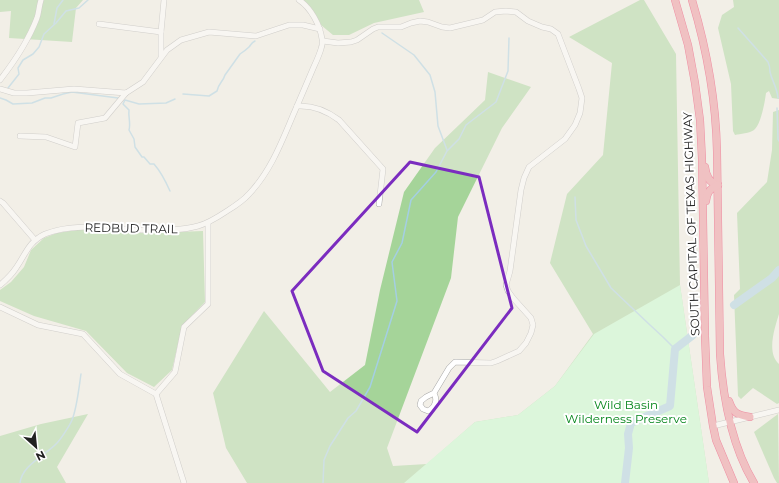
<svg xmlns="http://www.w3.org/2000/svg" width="779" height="483" font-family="Montserrat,sans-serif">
<rect width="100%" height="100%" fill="#f2efe7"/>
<!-- forest -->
<g fill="#a5d499">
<path d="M0,0H83L76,8L72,42L9,38L11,11L0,12Z"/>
<path d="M302,0H419L424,12L374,23L349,35H333L321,25L309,6Z"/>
<path d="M640,0H644L676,54L680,285L709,483H247L226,448L213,393L264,311L330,392L365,365L380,290L404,192L435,148L485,100L488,72L531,87L502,128L458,217L451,278L387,448L393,466L427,464L475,422L518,415L555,386L593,334L550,263L567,194L603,155L612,63L569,37Z"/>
<path d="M733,0H779V99L772,98L769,91L766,93C765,101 761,125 754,130C750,133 740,134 735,135L733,131L731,84L718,28L722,15L734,7Z"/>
<path d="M779,110V314C775,327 766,353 779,364V403L777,404L753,388L741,399L738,396L734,295L740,289L737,213L767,182L772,150L773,112Z"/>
<path d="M83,229L150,233L203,231L205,302L182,326L172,370L154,387L127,373L86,331L34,316L0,301V290L11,282L24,267L31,250L44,238L57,233Z"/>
<path d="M88,414L57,467L66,483H0V436L41,424Z"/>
<path d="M778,414L779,483H777L774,478L754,432Z"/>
</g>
<!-- park -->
<path fill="#c2fecc" d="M680,285L709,483H404L475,422L518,415L555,386L594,334Z"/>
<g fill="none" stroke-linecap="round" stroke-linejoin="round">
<!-- stream -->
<g stroke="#a4cfe3" stroke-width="1.5">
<path d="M54,24L57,8L63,0"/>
<path d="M738,28L768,62C770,66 770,68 770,72C772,81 777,87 778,98"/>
<path d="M382,33L414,55L430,75L435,92L438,126L447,150"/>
<path d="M8,88L19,74L18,68L23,60L33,54L39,47L44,34L56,23L66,11L79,8L88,0"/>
<path d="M183,94L209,96L217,91C219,82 223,82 225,75L240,54C243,52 246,50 249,47C251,45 251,43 255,41"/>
<path d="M0,98L6,100L13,104L32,103L45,98H51L63,94L72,92L118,98"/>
<path d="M777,108L778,139L779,141"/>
<path d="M170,191C166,182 161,172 154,164H150L144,157H142L135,147L134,139L129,130C131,123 128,117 129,110L123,104L125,100L139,104L166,103L175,99"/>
<path d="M575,197L576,220L586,246L611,288L650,325L663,337L675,349"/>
<path d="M20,483C22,465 46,455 57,443C61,439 70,425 72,420C77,408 79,387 81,374"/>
<path d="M323,483L324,460L330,446L348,418L356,411L370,387L397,301L392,262L402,243L411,200L436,172L447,151L459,139L466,125L496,102L508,71L509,38"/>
</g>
<!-- river -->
<g stroke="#a4cfe3" stroke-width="8">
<path d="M734,305L772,278L779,270"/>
<path d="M625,483L629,448L628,434L631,423L670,406L675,349L693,335"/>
</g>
<!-- minor casing -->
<g stroke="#a8a8a8" stroke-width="6">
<g id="minor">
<path d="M99,24L161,32"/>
<path d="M323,41L338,43L351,42L357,40L373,29L378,27H401L411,23L420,21L428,22L442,27L450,28L483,20L495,12L506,11L516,12L528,21L542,27L551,29L558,34L579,89L582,98L580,113L575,125L565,139L529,167L524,178L521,190L510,271L506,285L508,291L513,298L531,318L533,325L531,333L526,343L519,351L497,361L491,363L455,362L449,368L434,393L426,397L421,401L420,405L423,409L428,411C435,407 438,401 434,393"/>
<path d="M161,56V32L164,0"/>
<path d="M0,80C14,62 29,39 37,18C39,12 39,6 41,0"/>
<path d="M0,89L14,93H27L74,89L126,93L143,82L167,50L181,40L209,32L256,36L289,25H303L320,29"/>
<path d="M297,106C313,105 326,110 339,120L383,169L379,204"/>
<path d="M20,136L46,137L75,147L78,123L105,118L126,93"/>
<path d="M0,201L3,203L35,240"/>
<path d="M0,285C6,280 12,274 16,268C26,254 28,242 45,234C75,222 110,229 141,230C160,230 180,231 198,226C209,223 218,217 227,211C235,206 243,201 249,194C271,171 282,141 294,113C300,99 306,85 312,71C315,64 319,56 321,49C322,46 323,42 322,39C320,25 311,8 299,0"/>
<path d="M0,307L38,325L83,334L120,374L156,394L184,483"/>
<path d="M156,394L175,372L184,327L208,304V223"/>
<path d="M713,426L779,410"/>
</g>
</g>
<!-- highway casing -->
<g stroke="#ea1a50" stroke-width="8">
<g id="highway">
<path d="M675,0L688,45L695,83L700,120L702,159L705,336L707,387L713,426L716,440L734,483"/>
<path d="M692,0C707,50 716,100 717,152L720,354C723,398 731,445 754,483"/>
<path d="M705,167C706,176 709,183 718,185"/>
<path d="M706,201C707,193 709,189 718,185"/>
<path d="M729,401C733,413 737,415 750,417"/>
</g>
</g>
<!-- minor -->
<use href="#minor" stroke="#fff" stroke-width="5"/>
<!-- highway -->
<use href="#highway" stroke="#ee8994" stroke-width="7"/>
</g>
<!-- marked area -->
<path d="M0 0H779V483H0ZM410,162L479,177L512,308L417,432L323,371L292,291Z" fill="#f2efe7" fill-opacity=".55" fill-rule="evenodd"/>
<path fill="none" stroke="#7b2cbf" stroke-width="3" stroke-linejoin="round" d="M410,162L479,177L512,308L417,432L323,371L292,291Z"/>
<g text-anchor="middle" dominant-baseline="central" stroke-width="4" stroke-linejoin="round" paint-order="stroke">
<!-- street labels -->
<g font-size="12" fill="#212121" stroke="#fff">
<text transform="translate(691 224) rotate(-92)">SOUTH CAPITAL OF TEXAS HIGHWAY</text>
<text transform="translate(131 228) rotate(1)">REDBUD TRAIL</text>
</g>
<!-- park labels -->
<g font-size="12" fill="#04851a" stroke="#fff">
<text x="626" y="404">Wild Basin<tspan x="626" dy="14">Wilderness Preserve</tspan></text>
</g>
</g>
<!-- north arrow -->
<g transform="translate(36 447) rotate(153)" stroke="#ffffff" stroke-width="3" paint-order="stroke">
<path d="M0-3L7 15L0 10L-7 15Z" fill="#212121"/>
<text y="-6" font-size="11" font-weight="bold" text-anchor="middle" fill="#212121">N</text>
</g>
</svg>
